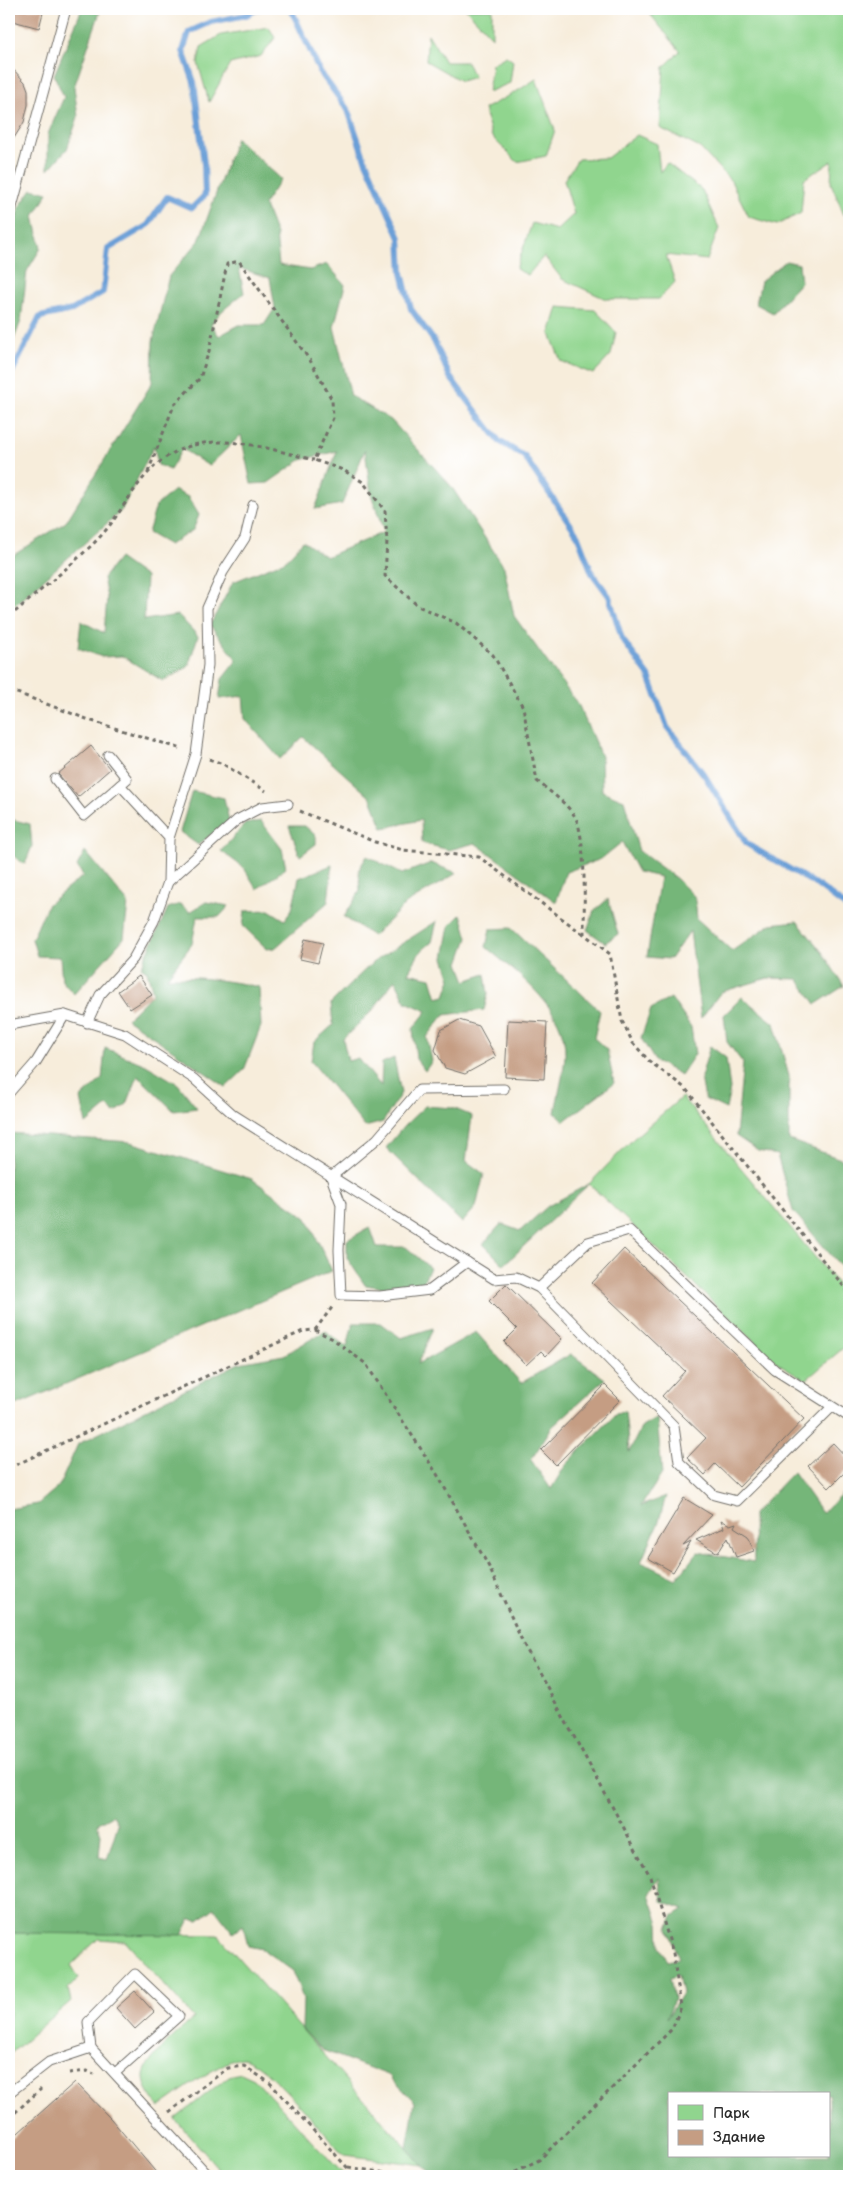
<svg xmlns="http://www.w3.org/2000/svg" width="858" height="2185" font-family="'Balsamiq Sans',sans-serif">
<rect width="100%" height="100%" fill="#fff"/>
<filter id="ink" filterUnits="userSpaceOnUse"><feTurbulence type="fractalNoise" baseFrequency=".02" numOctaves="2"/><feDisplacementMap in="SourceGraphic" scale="10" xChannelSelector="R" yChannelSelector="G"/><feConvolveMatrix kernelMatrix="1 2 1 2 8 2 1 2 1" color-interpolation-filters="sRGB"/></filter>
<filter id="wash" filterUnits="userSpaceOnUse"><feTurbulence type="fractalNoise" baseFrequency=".0096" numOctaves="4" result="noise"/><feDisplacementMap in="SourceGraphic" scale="20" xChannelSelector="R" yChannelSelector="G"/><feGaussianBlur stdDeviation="1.12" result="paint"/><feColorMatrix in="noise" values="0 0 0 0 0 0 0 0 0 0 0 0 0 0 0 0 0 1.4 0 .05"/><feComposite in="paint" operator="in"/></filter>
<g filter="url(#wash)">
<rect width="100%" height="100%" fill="#f7eddb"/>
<!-- green -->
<g fill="#90d58e" stroke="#5e805c">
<path d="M466,9H492V37Z"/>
<path d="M646,9H849V209L844,215L831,183L832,161L804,179L801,213L777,225L749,217L731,181L700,148L660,128L664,67L680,51Z"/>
<path d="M269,27L275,38L261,56L230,64L209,102L198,63L201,47L221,35Z"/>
<path d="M428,34L445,62H467L474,77L461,81L426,61Z"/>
<path d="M506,56L513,61L510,83L488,92L492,64Z"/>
<path d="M536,79L555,130L546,156L517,162L492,137L484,109L519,90Z"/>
<path d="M637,135L657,144L660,172L667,163L702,190L719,228L707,260L666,255L675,282L659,299H606L562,279L544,256L528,275L516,269L532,223L557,230L574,214L564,180L578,159L607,158Z"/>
<path d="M558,307L595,310L616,332L611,355L593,374L561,361L550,334Z"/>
<path d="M682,1097L849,1298V1343L806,1380L776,1362L589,1184L634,1138Z"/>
<path d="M9,1933L218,1935L422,2165L344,2155C326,2136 264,2059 242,2058C225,2058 175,2096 159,2107C153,2098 143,2087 144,2075C146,2059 181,2030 194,2018L125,1941L98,1939L71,1965L79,1978L68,1989L71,2001L9,2055Z"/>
<path d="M241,2073L254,2079L345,2176H225L175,2119L229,2076Z"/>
</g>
<!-- forest -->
<g fill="#74b679" stroke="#507052" fill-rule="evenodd">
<path d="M82,9H101L74,87L78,117L67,149L48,170V134L64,97L54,75Z"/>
<path d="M236,138L281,179L264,204L276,234L279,265L310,270L327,264L345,285L334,327L351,396L391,420L451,486L504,567L514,616L579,706L601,756L602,791L624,800L639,851L677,879L695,897L697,919L732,951L771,924L797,921L822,952L844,986L816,1004L798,979L768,978L721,992L701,1018L690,931L670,959L647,957L660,877L638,872L622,842L601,859L566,872L556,902L475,843L449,850L422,843L421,820L383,828L371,798L303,737L280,759L245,719L243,696L219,699L222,679L237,660L210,625L233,582L285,561L303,541L326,557L384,532L371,494L365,450L342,504L315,509L337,451L301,460L268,483L251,484L241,435L209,466L182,449L170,470L158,465L154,446L121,511L9,610V558L66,522L152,383L153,341L169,276L199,241ZM239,268L270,278L275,308L264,325H239L219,336L211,324L222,311L244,293Z"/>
<path d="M32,189L48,193L34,216L41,248L27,271L21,321L9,352V252L19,207Z"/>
<path d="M786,261L799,264L801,282L773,313L756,304L761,281Z"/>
<path d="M174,490L188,497L199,515L193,530L169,545L148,533L156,506Z"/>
<path d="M119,558L146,577L144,620L178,615L198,636L188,667L163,681L122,656L102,657L78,648L81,621L104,633L107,598L103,578Z"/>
<path d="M192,791L224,798L229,821L198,845L180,832Z"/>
<path d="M10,819L30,824L32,846L25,864C4,853 6,841 10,819Z"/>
<path d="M261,821L282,849L286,868L257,889L244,868L221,851L245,824Z"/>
<path d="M289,826H305L316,836V844L300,856Z"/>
<path d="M85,851L128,903L124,938L74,994L62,981L60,957L37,956L32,939L48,904L83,876L77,866Z"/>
<path d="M367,856L402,874L431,863L457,873L407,903L373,936L344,917L360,891L359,869Z"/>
<path d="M332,865L328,902L275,948L267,949L243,926L245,911L269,910L285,920L292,909L299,878Z"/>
<path d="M608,899L618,934L605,943L587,930L594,911Z"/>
<path d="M206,902L229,906L219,917H197L192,944L167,977C201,977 225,980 259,987L261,1026L244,1070L226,1087L127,1019L153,993L147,971L141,967L168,908L180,904L190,912Z"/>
<path d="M461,914L468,938L459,963L466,981L485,974L488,994L484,1010L444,1015L427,1037L432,1061L425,1071L416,1059L413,1029L427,1011L406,1002L395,979L373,1010L343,1039L348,1061L358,1058L381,1086L382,1063L394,1058L401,1093L383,1122L365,1127L311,1061L314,1042L333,1025L331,1003L372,963L437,921L432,942L420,952L408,973L431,978L437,998L445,996L451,979L444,958L450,925Z"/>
<path d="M511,928L600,1011L594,1038L607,1050L614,1083L564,1121L555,1113C558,1094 564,1074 565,1055C567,1008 518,975 486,947L490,929Z"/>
<path d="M742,997L774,1023L789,1076V1140L849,1162V1276L793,1211L777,1155L758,1151L736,1136L743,1063L727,1042L724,1015Z"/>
<path d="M671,998L691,1027L695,1054L681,1075L655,1061L641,1038L651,1009Z"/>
<path d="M710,1046L726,1058L730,1089L726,1109L705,1099L701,1077Z"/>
<path d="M105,1048L146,1065L178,1084L197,1108L174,1111L138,1076L127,1104L115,1113L107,1106L86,1124L81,1098L102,1079Z"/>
<path d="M425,1106L453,1108L472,1116L466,1161L484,1174L476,1207L462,1223L386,1148L404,1126Z"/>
<path d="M9,1133L130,1142L252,1179L307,1218L332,1271L9,1408Z"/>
<path d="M589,1184L504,1265L483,1244L501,1224L520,1231L548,1206Z"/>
<path d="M370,1227L377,1247H406L430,1268L420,1287L393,1289L365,1285L347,1258V1240Z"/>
<path d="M353,1323H381L401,1338L433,1328L418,1364L476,1332L521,1383L571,1354L605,1379L552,1427L531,1460L551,1489L565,1466L616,1414L625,1411L629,1452L642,1426L657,1417L662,1474L641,1506L666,1496L658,1524L641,1562L676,1579L698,1552L754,1562L753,1514L793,1472L822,1513L849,1488V1670L845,1674L849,1678V2176H432L407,2148L415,2102L388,2075L322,2050L302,2029L303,1999L293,1971L262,1949L248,1946L243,1925L233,1933L214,1908L199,1920L190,1919L182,1935L9,1933V1509L38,1504L59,1486L78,1444L239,1363L284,1355L325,1331L347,1347ZM113,1815L118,1824L107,1859L99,1857L101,1834L97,1824ZM659,1878L662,1901L684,1909L673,1916L668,1928L679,1958L668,1961L660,1947L659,1923L649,1894ZM678,1975L682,1993L667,2018L674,1999L670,1978ZM669,2094H829V2156H669Z"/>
</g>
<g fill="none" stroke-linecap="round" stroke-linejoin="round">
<!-- stream -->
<g stroke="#6a9fd7" stroke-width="6">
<path d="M291,9L320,72L348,110L364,157L400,238L402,273L411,309L434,341L450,377L499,441L524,456L577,534L592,573L609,596L622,639L649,676L667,727L705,776L747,844L817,885L849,909"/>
<path d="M9,378L40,317L72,310L103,292L108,249L148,225L167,197L192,208L205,195L204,164L194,82L183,51L189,32L211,22L246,15L258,9"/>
</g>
</g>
<g id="blocks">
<!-- building -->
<g fill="#c59d83">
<path d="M9,9H44L39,28L9,20Z"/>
<path d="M9,65L25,82L28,90V105L24,122L9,146Z"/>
<path d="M91,746L110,769L78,797L58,774Z"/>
<path d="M305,939L323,943L318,963L300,959Z"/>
<path d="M139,976L152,995L130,1009L118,991Z"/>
<path d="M459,1020L479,1026L496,1057L465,1074L445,1068L435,1050L441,1030Z"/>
<path d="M508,1020L547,1022L544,1079L505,1077Z"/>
<path d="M624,1249L804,1419L739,1487L715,1464L705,1475L687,1458L706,1438L662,1396L685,1371L592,1283Z"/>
<path d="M506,1284L562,1339L546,1356L541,1351L526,1365L504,1342L517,1329L489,1301Z"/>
<path d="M605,1385L620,1400L556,1465L541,1450Z"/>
<path d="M833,1443L849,1460V1468L829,1488L808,1466Z"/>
<path d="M684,1498L712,1515L683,1546L691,1542L673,1572L648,1558Z"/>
<path d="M721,1520L730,1525L736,1523L734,1527L748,1536L754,1551L736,1557L728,1537L718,1553L696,1540L724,1528Z"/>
<path d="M135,1991L154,2012L135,2029L116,2008Z"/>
<path d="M75,2082L111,2119L159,2176H9V2141Z"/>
</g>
</g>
</g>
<g filter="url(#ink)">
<use href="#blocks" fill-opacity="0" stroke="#726f69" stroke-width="1"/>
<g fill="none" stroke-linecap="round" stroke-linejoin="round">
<!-- service casing -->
<g stroke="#726f69" stroke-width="11">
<g id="service">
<path d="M9,218L66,9"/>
<path d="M55,779L84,816L127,779L108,755"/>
<path d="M169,838L196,754L208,665L207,608L223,572L245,538L253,505"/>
<path d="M168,882L237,820L262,807L288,804"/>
<path d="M87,1023L100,995L133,959L154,921L168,882L169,838L120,785"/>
<path d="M9,1025L65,1015L125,1034L194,1079L234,1115L494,1279L516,1277L539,1288L674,1426L679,1462L714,1495L737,1501L832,1407"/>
<path d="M9,1093L36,1062L65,1015"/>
<path d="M467,1262L430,1290L380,1296L341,1295L339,1250L341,1204L331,1177L377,1139L419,1090L504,1089"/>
<path d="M539,1288L588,1242L629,1230L775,1370L849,1417"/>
<path d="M91,2048L88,2022L135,1974L179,2016L115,2073"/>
<path d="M9,2093L49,2062L91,2048L209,2176"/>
</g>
</g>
<!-- path -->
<g stroke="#726f69" stroke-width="3" stroke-dasharray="4 4" stroke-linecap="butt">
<path d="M148,472L174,405L200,378L209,351L227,264L239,261L311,362L332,400L333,418L314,460L343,470L363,482L385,511L387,541L385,576L418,606L456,623L493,655L523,707L537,781C549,791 565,802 574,815C587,834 584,910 584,934L610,954L622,1021L633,1043L649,1061L685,1088L849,1293"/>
<path d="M9,617C38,592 70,567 97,540C117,520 129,493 148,473C195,422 257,446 314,460"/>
<path d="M9,690L92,721L182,749"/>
<path d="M209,759L223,764L266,791"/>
<path d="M300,811L375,842L403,850L479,857L583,934"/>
<path d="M315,1330L333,1306"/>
<path d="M9,1468L303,1331L315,1330L333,1339L366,1364L437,1474L489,1567L523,1643L650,1876L673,1953L681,2007L672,2029L539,2160L505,2176"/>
<path d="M69,2073L87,2071L94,2074"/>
<path d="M169,2112L228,2068L244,2066L270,2083L355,2176"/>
<path d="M9,2118L41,2089"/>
<path d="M348,2167L404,2176"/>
</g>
<!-- service -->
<use href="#service" stroke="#fff" stroke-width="9"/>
</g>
</g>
<!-- margin -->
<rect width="858" height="2185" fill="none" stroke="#fff" stroke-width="30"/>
<!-- legend -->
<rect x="668" y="2092" width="162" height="65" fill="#ffffff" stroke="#aaaaaa"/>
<rect x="678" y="2105" width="25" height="15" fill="#90d58e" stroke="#aaaaaa"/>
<text x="713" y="2118" font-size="15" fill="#2b2b2b">Парк</text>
<rect x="678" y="2130" width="25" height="15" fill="#c59d83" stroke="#aaaaaa"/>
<text x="713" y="2142" font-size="15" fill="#2b2b2b">Здание</text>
</svg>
